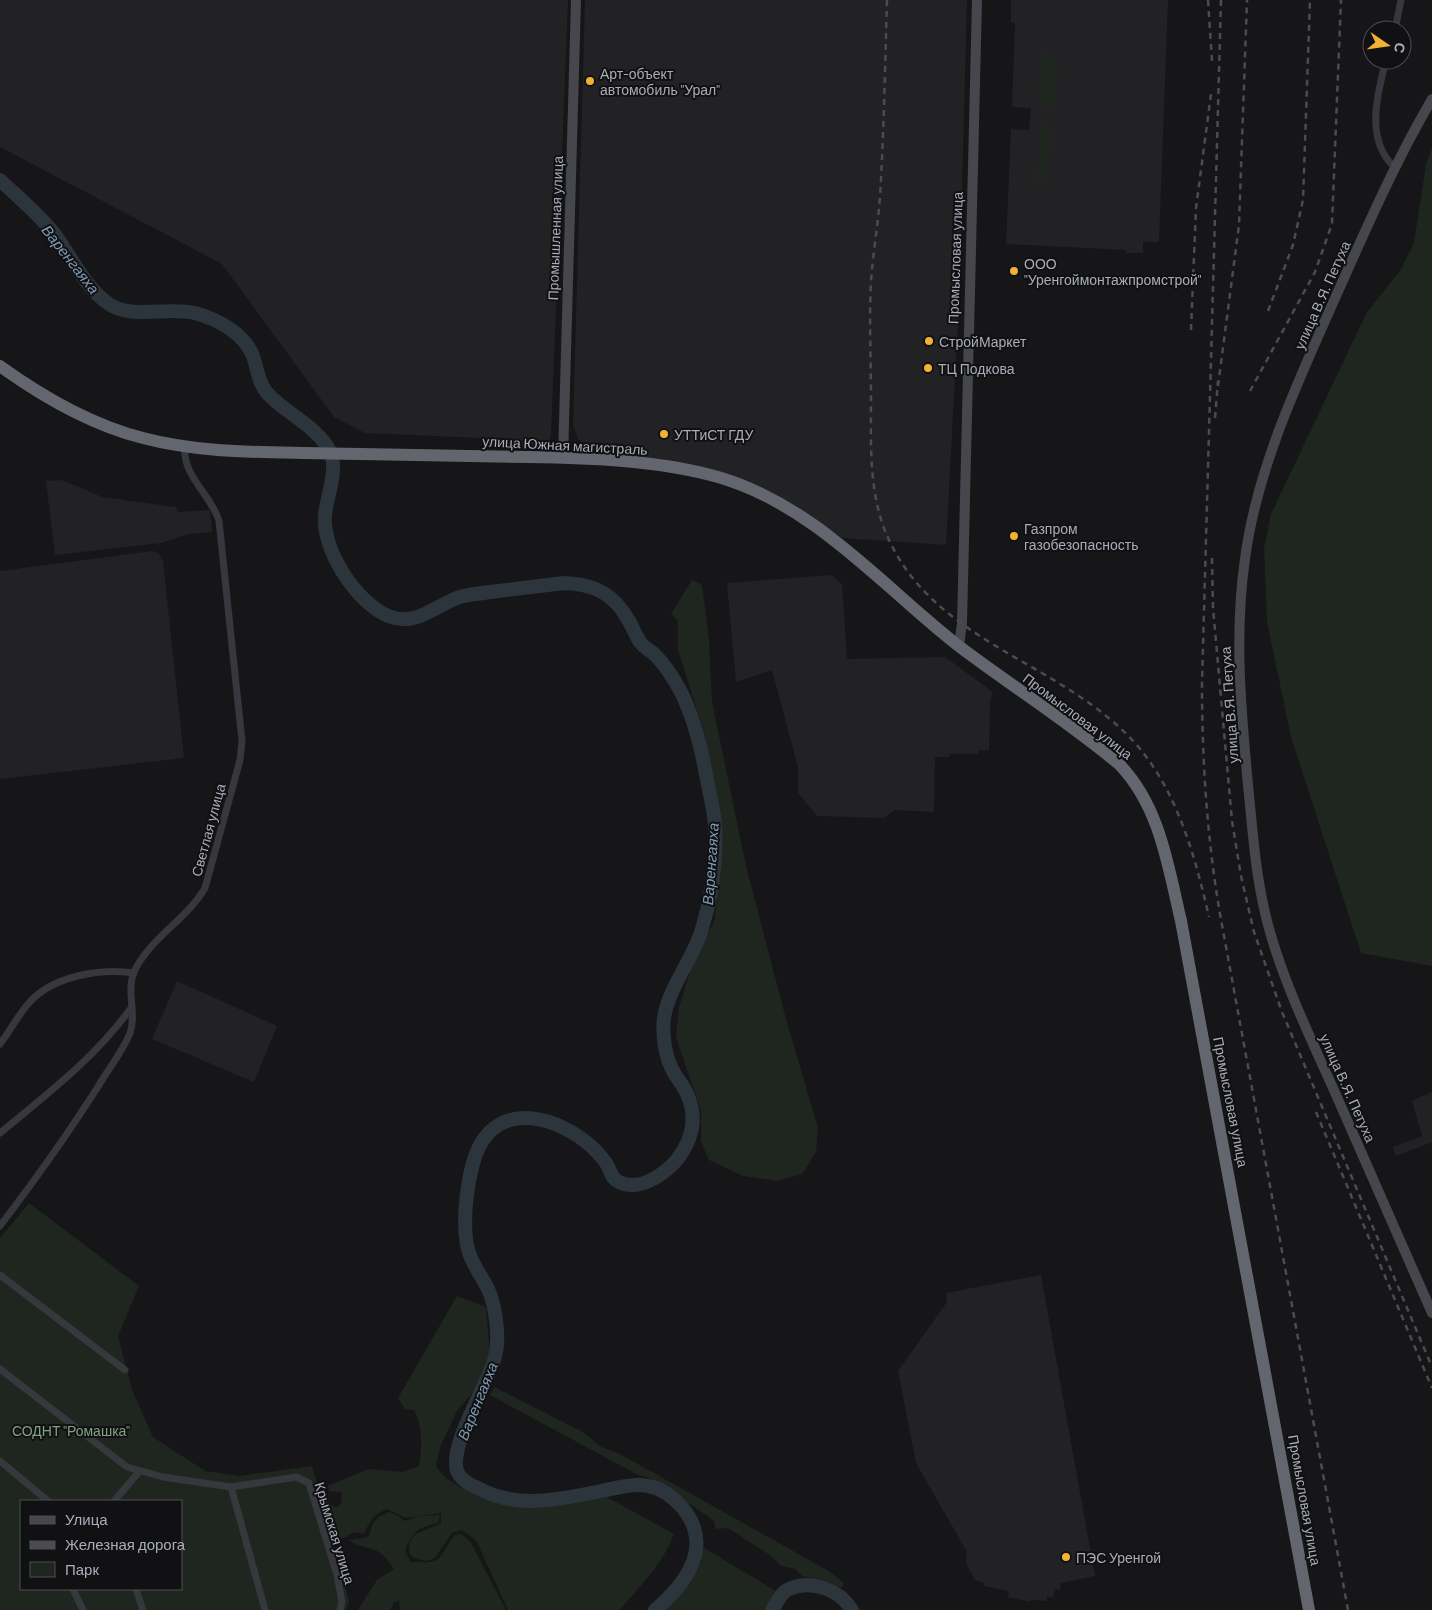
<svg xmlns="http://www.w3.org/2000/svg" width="1432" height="1610" font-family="Barlow,sans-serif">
<rect width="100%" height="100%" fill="#161618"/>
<!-- built -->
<g fill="#222225">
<path d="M0,0H568L551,436L548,442L542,446L510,445L504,439L365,433L334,417L222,264L0,147Z"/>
<path d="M585,0H967L959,303L946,545L842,538L784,499L601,453L592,450L578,439L573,425Z"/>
<path d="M1011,0H1168L1159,242H1143V253H1126V250L1006,244L1011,129L1029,130L1031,108L1012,107L1015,23L1011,22Z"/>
<path d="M62,480L102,497L176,507L178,512L210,510L212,532L189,534L161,543L55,555L46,481Z"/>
<path d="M153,551L159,554L163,561L184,758L0,779V571Z"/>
<path d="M831,575L842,584L847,659L945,657L993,692L990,702L989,750H979V754H950L949,757H935L934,812L894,810L884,818L817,816L798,793V767L772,670L736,682L727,583Z"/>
<path d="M177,981L277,1026L254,1082L152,1039Z"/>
<path d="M1432,1092V1142L1396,1156L1393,1147L1422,1136L1412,1101Z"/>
<path d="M1041,1275L1095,1576L1061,1583L1060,1590L1055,1589L1053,1598L1047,1596L1046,1601L1031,1600L1030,1602L1008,1597L1009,1591L984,1586V1583L975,1580L966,1563L967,1552L916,1463L898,1371L947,1302L946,1293Z"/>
</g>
<!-- green -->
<g fill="#1e261f" fill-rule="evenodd">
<path d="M1041,51L1050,54L1058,72L1055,103L1052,107L1047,109L1039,104L1038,91Z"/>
<path d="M1042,122L1052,124L1048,184L1036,183Z"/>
<path d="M1432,148V966L1361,953L1291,737L1267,622L1264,548L1271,514L1367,312L1400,271L1414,243L1426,164Z"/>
<path d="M692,580L702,585L709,639L712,702L746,866L786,1019L818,1128L816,1152L802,1174L777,1181L743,1176L709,1160L701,1142V1111L676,1037L679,1007L691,969L715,919L721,829L705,735L678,650V621L671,614Z"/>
<path d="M29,1203L139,1286L118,1336L132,1390L153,1437L205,1471L239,1476L312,1466L323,1506L326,1500L336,1508L341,1504L342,1492L329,1491L328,1486L368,1469L403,1472L419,1466C422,1449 423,1425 414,1410L405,1409L398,1398L457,1296L486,1307L490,1355L476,1389L457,1411L440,1447L436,1466C444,1479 455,1484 468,1491C517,1513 553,1509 603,1495L674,1534C663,1564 640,1586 620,1610H508L476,1540L461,1530L452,1533L434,1559L425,1561L412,1557C407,1549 409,1542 414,1535L441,1523V1513L405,1518L387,1509C374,1514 369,1522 364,1534L354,1532L344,1538L332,1539L349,1601L346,1610H0V1238ZM21,1501H181V1589H21Z"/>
<path d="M494,1387L583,1432L601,1447L620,1454L827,1570L844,1583L841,1588L823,1580L802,1576L795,1569L781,1566L770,1555L728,1528L715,1529L714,1521L657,1481L638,1475L490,1395Z"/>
<path d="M389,1512L399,1516L404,1521L419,1516L440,1515L438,1523C417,1528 413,1531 405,1551L411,1562C447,1564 436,1558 455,1535L461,1534L470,1541L506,1610H400L399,1601L394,1602L390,1610H358L377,1580L394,1569C376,1541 371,1554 348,1540L369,1537C372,1522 375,1518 389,1512Z"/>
<path d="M701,1546L776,1591L764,1610H662C684,1594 696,1572 701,1546Z"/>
</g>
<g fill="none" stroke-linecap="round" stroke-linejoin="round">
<!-- river -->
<g stroke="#2c353c" stroke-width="14">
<path d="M0,180C19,198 40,215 56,236C72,258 84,285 106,302C131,321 167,306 195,313C217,319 244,333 253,356C258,370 258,383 268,394C286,413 312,424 327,446C341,467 327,493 325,515C322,550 356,602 388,616C416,627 433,607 457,598C467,594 479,594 490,592C515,589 539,586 564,583C595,584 614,594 629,621C633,628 636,636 640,642C645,649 647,648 653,653C664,663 674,679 681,692C693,716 700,743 705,769C708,788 714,807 715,825C717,860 712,896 702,929C693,960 669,986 664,1018C662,1036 665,1057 674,1073C678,1080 684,1086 687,1094C698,1118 692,1141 676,1161C663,1175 639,1192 619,1182C610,1178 611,1170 606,1163C606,1162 597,1152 596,1151C569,1123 511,1099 483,1140C467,1164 459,1231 471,1258C479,1276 491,1288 494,1308C497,1323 499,1342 495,1357C488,1385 449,1444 457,1471C461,1481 473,1486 482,1490C519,1509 562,1499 601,1491C616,1488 633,1483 648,1486C661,1488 673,1497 682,1507C714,1545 687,1583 655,1610"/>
<path d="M772,1610C777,1603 781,1592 789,1589C812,1579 840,1590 852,1610"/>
</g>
<!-- street -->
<g stroke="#37383d" stroke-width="7">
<path d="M1395,30L1401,0"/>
<path d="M1386,60C1377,95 1365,139 1394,167"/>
<path d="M0,1044C10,1031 18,1015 29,1003C52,976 101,968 134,973"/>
<path d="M0,1133C46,1095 96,1057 131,1008"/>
<path d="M0,1226C35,1180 68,1134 99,1085C109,1068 123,1051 130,1033C137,1014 126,991 134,972C149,939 187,919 205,888L240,760L242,741L219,521C211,494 182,476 185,447"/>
<path d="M0,1275L125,1370"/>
<path d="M0,1369L127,1467L163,1477L231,1487L265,1610"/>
<path d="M0,1461L48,1501"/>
<path d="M231,1487L296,1477L309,1483L337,1575L342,1602L340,1610"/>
<path d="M114,1501L139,1472"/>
<path d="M73,1589L83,1610"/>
<path d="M136,1589L143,1610"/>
</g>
<!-- secondary -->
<g stroke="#45474d" stroke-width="10">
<path d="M1432,99C1395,162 1366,229 1336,296C1299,380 1257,467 1245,559C1234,634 1241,709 1248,785C1253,834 1256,884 1270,932C1285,985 1310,1037 1333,1088C1366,1163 1399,1238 1432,1313"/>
<path d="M563,458L576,0"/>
<path d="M959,646L962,623L977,0"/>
</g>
<!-- highway -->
<path stroke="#63666e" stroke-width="12" d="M0,366C43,397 92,425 143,438C196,452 250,452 304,453C378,455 453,455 527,457C590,458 657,460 718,477C815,505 883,587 960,647C1013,687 1069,722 1120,765C1160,807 1168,866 1181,921L1309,1610"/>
<!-- rail -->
<g stroke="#4a4c52" stroke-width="2.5" stroke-dasharray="6 5" stroke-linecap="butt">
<path d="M887,0C885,65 884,131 880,196C878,225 873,253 871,281C869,320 871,359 871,398C871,446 868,499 891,544C940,644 1064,664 1135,743C1177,790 1195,856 1209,917"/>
<path d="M1208,0L1212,61"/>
<path d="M1221,0L1202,683C1202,761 1207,838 1220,914L1348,1610"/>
<path d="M1268,311L1293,245L1303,200L1310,0"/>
<path d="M1191,330L1196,208L1211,94"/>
<path d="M1218,386L1239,225L1247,0"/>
<path d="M1250,391L1315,272L1332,224L1341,0"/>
<path d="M1215,418L1218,381"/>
<path d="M1212,558L1213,608L1232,821L1241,876L1254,932L1282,1012L1432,1367"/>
<path d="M1316,1112L1432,1388"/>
</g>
</g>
<!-- markers -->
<g fill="#f2b134" stroke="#111113" stroke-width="2">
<circle cx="590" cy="81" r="5"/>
<circle cx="1014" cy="271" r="5"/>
<circle cx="929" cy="341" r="5"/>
<circle cx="928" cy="368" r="5"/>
<circle cx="664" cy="434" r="5"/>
<circle cx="1014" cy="536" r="5"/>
<circle cx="1066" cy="1557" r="5"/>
</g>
<g text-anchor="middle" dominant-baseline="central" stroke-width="4" stroke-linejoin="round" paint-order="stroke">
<!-- poi labels -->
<g font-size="14" fill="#a8adb8" stroke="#111113" text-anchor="start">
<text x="600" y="73">Арт-объект<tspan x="600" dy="16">автомобиль "Урал"</tspan></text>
<text x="1024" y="263">ООО<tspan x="1024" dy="16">"Уренгоймонтажпромстрой"</tspan></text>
<text x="939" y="341">СтройМаркет</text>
<text x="938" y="368">ТЦ Подкова</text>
<text x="674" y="434">УТТиСТ ГДУ</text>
<text x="1024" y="528">Газпром<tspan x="1024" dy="16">газобезопасность</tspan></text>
<text x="1076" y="1557">ПЭС Уренгой</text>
</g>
<!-- street labels -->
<g font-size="14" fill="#a8adb8" stroke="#111113">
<text transform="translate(555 228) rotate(-88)">Промышленная улица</text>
<text transform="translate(955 258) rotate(-88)">Промысловая улица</text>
<text transform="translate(1322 295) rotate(-66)">улица В.Я. Петуха</text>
<text transform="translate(565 445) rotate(3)">улица Южная магистраль</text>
<text transform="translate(1229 705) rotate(-94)">улица В.Я. Петуха</text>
<text transform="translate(1078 716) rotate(37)">Промысловая улица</text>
<text transform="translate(208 830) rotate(-75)">Светлая улица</text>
<text transform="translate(1348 1088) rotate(66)">улица В.Я. Петуха</text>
<text transform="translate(1231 1102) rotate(79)">Промысловая улица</text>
<text transform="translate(1305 1500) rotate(80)">Промысловая улица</text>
<text transform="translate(335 1533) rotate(73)">Крымская улица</text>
</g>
<!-- park labels -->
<g font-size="14" fill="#7fa381" stroke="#111113">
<text x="71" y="1430">СОДНТ "Ромашка"</text>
</g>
<!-- water labels -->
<g font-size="15" font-style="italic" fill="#7f9bb3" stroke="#111113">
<text transform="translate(71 259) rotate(52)">Варенгаяха</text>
<text transform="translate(710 864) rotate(-86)">Варенгаяха</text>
<text transform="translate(477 1401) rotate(-68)">Варенгаяха</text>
</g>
</g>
<!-- legend -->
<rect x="20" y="1500" width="162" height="90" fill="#111113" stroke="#4d4f55"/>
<rect x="30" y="1516" width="25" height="8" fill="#45474d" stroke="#4d4f55"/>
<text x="65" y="1525" font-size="15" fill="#a8adb8">Улица</text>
<rect x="30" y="1541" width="25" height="8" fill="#4a4c52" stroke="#4d4f55"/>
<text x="65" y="1550" font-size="15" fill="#a8adb8">Железная дорога</text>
<rect x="30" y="1562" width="25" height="15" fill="#1e261f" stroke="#4d4f55"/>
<text x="65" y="1575" font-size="15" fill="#a8adb8">Парк</text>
<!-- north arrow -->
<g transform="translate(1387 45) rotate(103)"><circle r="24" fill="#111113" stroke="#4d4f55"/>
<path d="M0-4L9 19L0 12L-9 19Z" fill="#f2b134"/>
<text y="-8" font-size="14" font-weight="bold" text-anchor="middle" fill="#a8adb8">С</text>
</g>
</svg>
